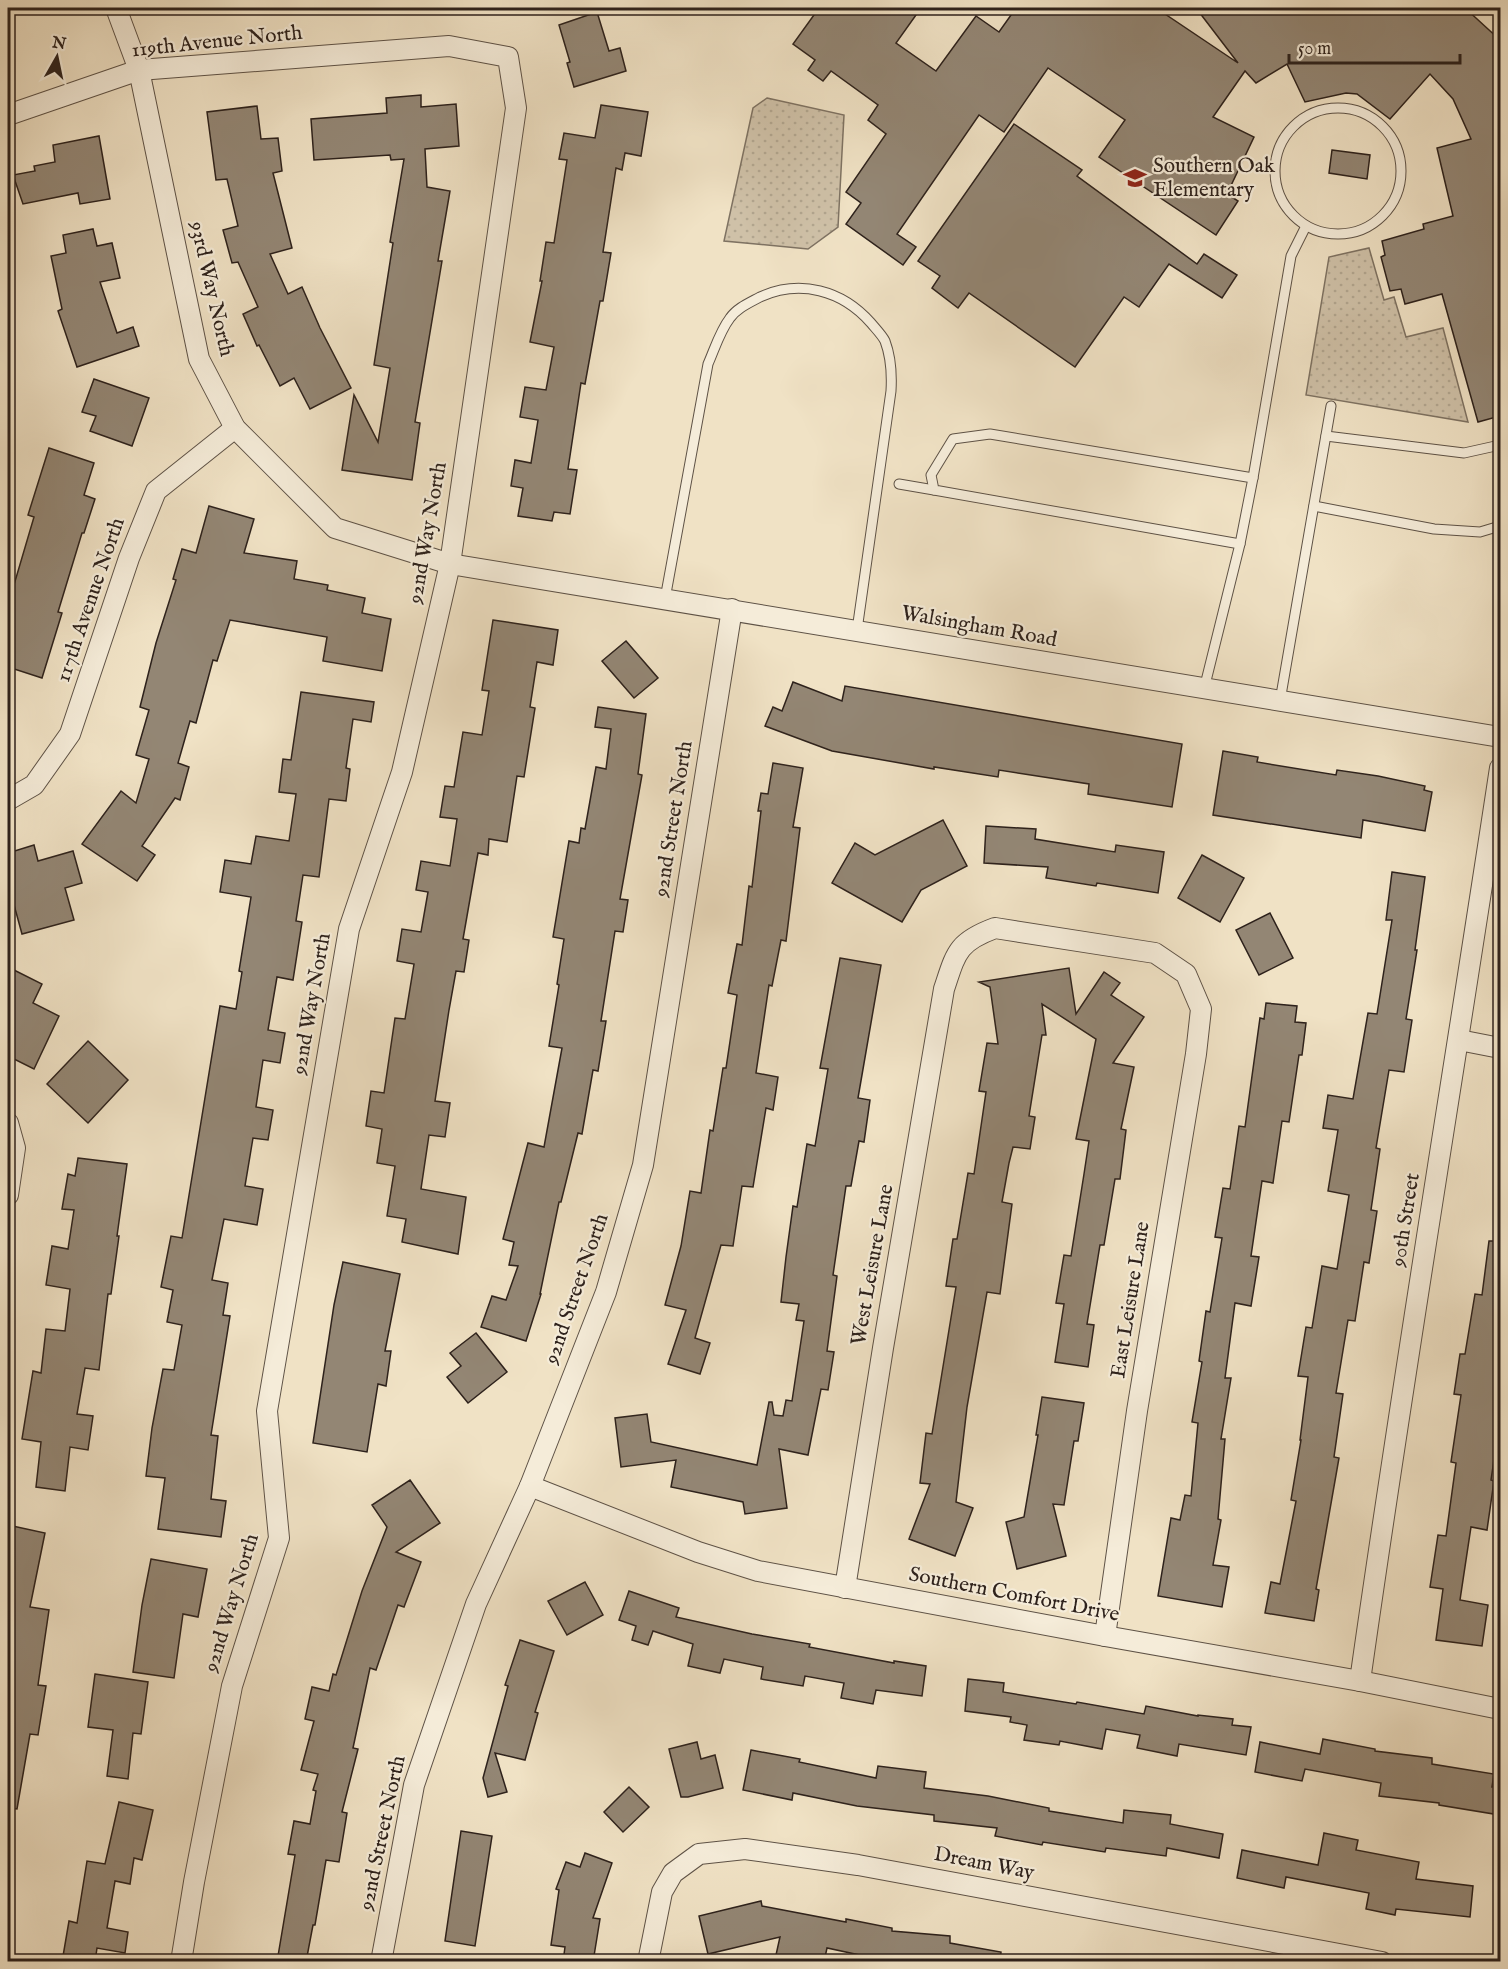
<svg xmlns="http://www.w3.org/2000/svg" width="1508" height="1969" font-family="'IM FELL English',serif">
<defs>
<pattern id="park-dots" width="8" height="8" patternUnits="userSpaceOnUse" patternTransform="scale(1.5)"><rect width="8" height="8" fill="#cfc1a8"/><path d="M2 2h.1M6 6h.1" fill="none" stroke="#b2a690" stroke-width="1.8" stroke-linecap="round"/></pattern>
</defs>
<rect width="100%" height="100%" fill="#f0e2c5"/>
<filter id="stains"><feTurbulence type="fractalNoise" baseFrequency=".00333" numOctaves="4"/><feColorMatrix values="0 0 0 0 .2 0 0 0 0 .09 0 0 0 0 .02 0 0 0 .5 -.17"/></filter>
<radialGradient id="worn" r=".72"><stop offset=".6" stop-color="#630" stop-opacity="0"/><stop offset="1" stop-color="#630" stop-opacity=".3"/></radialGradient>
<!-- park -->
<g fill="url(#park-dots)" stroke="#7e7262" stroke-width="1.5">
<path d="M767,98L844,115L838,227L808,249L724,241L753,108Z"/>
<path d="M1369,248L1384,300L1394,297L1406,337L1443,328L1468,422L1306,395L1329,257Z"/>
</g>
<!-- building -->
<g fill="#938674" stroke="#2e221c" stroke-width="1.5">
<path d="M819,8H921L896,43L936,71L976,16L999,32L1016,8H1156L1238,63L1196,8H1465L1500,40V416L1478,422L1442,294L1405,304L1401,289L1390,291L1381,257L1385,255L1382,241L1424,229L1423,224L1453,216L1437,148L1471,139L1453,99L1430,74L1390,119L1357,94L1346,93L1305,102L1287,64L1256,83L1245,71L1213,117L1254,137L1227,194L1238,201L1216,235L1099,157L1125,120L1048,68L1004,132L979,115L897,234L916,247L903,265L846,224L861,203L846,192L886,134L868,120L878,105L831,71L823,81L808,70L815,60L793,44Z"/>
<path d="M597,12L609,51L620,48L626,71L574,87L567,63L570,62L559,25Z"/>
<path d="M421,95V107L456,104L459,146L425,149L427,187L450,191L438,261H442L415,422L420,423L412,480L342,470L354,395L378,442L390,368L374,365L393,243L390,242L404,159L391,160L390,155L314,160L311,119L387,113L386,98Z"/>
<path d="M601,105L648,112L641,156L625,153L622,170L616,168L603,252L611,253L603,301H600L585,384L581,383L568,469L577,470L570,514L554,512L552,521L518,516L523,488L511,486L515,460L531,463L538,420L520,417L525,387L546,390L554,347L530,342L542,281H540L546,242L554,243L567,160L559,159L564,133L595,138Z"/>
<path d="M257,106L261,139L278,138L282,171L273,173L292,248L270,254L288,294L302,287L320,328L351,388L310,409L294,378L280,386L259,345L257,346L243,314L258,307L238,262L232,263L223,230L238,226L227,179L216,180L207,112Z"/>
<path d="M1014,124L1082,170L1077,176L1197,264L1204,254L1237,275L1222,298L1169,264L1139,307L1124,297L1075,367L969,293L958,308L932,288L940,276L918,261Z"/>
<path d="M99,136L110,199L80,204L78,193L23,204L13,175L35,171L34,166L55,162L53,145Z"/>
<path d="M1332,150L1370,155L1367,179L1329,173Z"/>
<path d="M93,229L97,246L112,243L120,278L100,282L117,333L133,327L139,346L77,367L58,311L62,309L51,256L66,253L63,235Z"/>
<path d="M94,379L149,398L132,446L90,431L96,416L82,412Z"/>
<path d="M49,448L94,463L84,495L95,499L84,533H82L58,612L62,613L42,678L8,667V605L34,517L28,515Z"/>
<path d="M209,506L254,519L244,553L297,561L294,579L328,585L327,590L365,598L362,613L391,619L382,671L323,661L327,637L230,620L217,661L213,660L196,723L190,721L178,763L189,767L180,800L175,798L142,846L155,855L137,881L82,844L121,791L136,803L149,759L136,755L149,710L140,707L156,643L176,580L173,579L182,549L196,553Z"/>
<path d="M493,620L558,630L553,665L537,662L530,707L535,708L524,777L517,776L507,842L489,839L488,855L478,853L463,939L469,940L464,972L456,971L449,1010L435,1101L450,1103L445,1137L429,1135L421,1189L466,1197L458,1254L402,1242L406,1219L387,1216L395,1166L377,1163L382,1129L366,1126L371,1091L384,1093L395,1018L405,1019L414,964L397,961L402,929L421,932L428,892L416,890L421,861L450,866L457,819L440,817L445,786L454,787L463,732L482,735L489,691L482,690Z"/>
<path d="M626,641L658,678L634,698L602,661Z"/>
<path d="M793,682L842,701L845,686L1182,744L1172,807L1088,794L1089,784L999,770L998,777L934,767V769L832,751L765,726L773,707L782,711Z"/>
<path d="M301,692L374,702L371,722L353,719L346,768L350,769L346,801L329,799L319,877L303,875L296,921L302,922L293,980L277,977L268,1030L285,1033L280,1063L263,1060L256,1107L273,1110L268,1140L253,1138L245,1186L263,1189L257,1225L224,1219L212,1280L228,1283L223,1315L230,1316L211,1435L218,1436L211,1499L226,1501L221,1537L158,1529L165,1478L146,1476L152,1428L163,1369L174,1370L182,1325L167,1322L173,1290L161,1287L171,1236L182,1238L220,1006L236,1009L242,972L239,971L251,897L220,892L225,860L251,864L256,836L289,841L296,794L279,792L283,759L291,760Z"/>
<path d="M598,707L646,714L638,774L642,775L620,899L628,900L623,932L615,931L601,1021H606L598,1071L593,1070L582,1134L578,1133L561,1202H559L540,1294H541L526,1341L481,1327L492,1296L506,1300L518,1266L509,1265L514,1242L503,1239L528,1143L544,1147L562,1048L549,1046L559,985L557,984L564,939L553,937L569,841L579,843L581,828L585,829L596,767L606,769L611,729L595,727Z"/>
<path d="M1223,751L1258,757L1257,762L1336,775L1337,770L1378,776L1425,786L1424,790L1432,792L1425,831L1363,820L1361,838L1213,815Z"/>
<path d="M773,763L803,768L793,827L800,828L786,941L781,940L772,986L769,985L756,1073L778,1077L773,1110L766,1108L753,1187L742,1186L733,1246L721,1245L695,1338L710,1343L700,1374L668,1364L686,1310L665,1305L681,1246L690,1191L701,1193L710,1130L713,1131L723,1068H726L737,995L728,993L737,944L742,945L749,886L752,887L761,811H758L761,793L768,794Z"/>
<path d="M943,820L967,866L921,890L902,922L832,883L855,843L875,855Z"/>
<path d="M986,826L1036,829L1035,839L1115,852L1116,845L1164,852L1158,893L1097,883L1096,886L1046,878L1048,867L984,863Z"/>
<path d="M34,845L38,861L73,851L82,883L65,888L74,920L22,934L8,883V853Z"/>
<path d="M1202,855L1244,878L1220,922L1178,898Z"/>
<path d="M1392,872L1425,877L1415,950H1417L1406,1019L1412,1020L1404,1072L1389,1070L1376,1148L1380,1149L1371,1210L1377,1211L1369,1263L1364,1262L1355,1321L1348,1320L1336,1393L1343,1394L1334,1457L1339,1458L1316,1589L1319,1590L1314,1621L1265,1613L1271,1582L1280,1584L1296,1501L1291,1500L1301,1440H1300L1308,1377L1298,1376L1306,1327L1312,1328L1322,1266L1337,1269L1349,1195L1328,1191L1338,1130L1323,1128L1328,1095L1353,1099L1368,1013L1377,1014L1392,920H1386Z"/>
<path d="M1270,913L1293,958L1259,975L1236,930Z"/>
<path d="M840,958L881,965L858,1098L870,1100L864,1142L859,1141L851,1186H846L833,1275L837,1276L827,1351L834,1352L828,1390L821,1389L808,1455L779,1449L787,1508L745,1514L743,1502L671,1487L676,1460L621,1467L615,1418L647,1414L651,1442L757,1465L769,1402H772L774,1415L783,1416L786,1400L792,1401L804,1321L796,1320L799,1304L781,1302L786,1257L793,1206L797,1207L807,1144L815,1146L828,1069L820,1068Z"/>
<path d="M8,967L42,984L33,1003L59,1016L34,1069L8,1056Z"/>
<path d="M1069,968L1076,1014L1104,972L1120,983L1111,995L1144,1017L1113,1063L1134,1067L1121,1129L1126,1130L1120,1179H1115L1104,1245H1100L1087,1324L1094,1325L1088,1367L1055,1362L1064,1304L1056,1303L1064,1255L1071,1256L1084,1174L1089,1141L1076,1139L1096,1039L1042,1004L1046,1035H1042L1029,1116L1035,1117L1030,1149L1013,1147L1009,1163L1002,1202L1012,1204L1000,1294L987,1292L967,1407L956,1502L973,1508L955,1556L909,1539L930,1484L920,1483L926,1433L932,1434L956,1287L946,1286L953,1239H957L968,1173L974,1174L986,1092L979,1091L987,1043L998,1044L990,987L979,982Z"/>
<path d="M1266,1003L1297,1006L1295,1022L1306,1023L1302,1055H1299L1289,1122L1282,1121L1273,1183L1262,1181L1251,1256L1259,1257L1251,1306L1235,1303L1225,1378H1231L1221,1439H1225L1218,1519L1221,1520L1213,1565L1229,1567L1222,1607L1158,1596L1171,1518L1180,1520L1185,1495L1191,1496L1198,1423L1192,1422L1202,1362L1199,1361L1206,1311L1210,1312L1222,1238L1215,1237L1223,1188L1230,1189L1239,1126L1245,1127L1260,1018L1264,1019Z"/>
<path d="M88,1041L128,1080L88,1123L47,1084Z"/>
<path d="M78,1158L127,1164L117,1236H119L111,1294H108L99,1370L85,1368L77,1414L93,1416L88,1450L70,1447L65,1491L36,1487L41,1442L22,1439L33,1371L41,1373L46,1329L65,1331L70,1289L46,1285L52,1246L68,1249L74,1210L62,1209L68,1174L75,1176Z"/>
<path d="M1489,1241H1500V1376L1494,1418L1500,1419L1491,1480L1494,1481L1487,1530L1471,1527L1460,1600L1488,1605L1482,1646L1436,1640L1443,1589L1430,1587L1438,1535L1446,1536L1456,1463L1451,1462L1461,1395L1454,1394L1460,1354H1465L1475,1294L1482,1295Z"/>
<path d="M343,1262L400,1274L385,1351H391L386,1386L378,1384L367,1452L313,1443L334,1305Z"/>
<path d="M476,1333L507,1372L468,1403L447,1377L461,1366L450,1353Z"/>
<path d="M1042,1397L1084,1403L1078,1441H1074L1064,1505L1053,1504L1066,1556L1017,1569L1006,1522L1024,1517L1038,1435H1036Z"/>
<path d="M410,1480L440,1523L396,1552L421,1562L404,1607L398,1605L376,1670L370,1668L353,1748L358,1749L342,1812L347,1813L339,1862L326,1860L315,1925H313L306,1962H277L295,1855L288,1854L294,1821L310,1824L316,1791L313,1790L318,1774L301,1770L314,1721L305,1719L312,1687L329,1691L333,1674L336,1675L362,1591L387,1527L372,1505Z"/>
<path d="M8,1525L45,1533L30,1607L49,1610L38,1685L46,1686L38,1735L30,1734L17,1809L8,1808Z"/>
<path d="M151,1559L207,1569L198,1617L183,1614L174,1678L133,1672L142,1605Z"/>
<path d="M585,1582L603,1615L567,1635L548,1601Z"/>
<path d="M629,1591L679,1608L676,1617L752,1634L810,1644L809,1647L894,1663V1661L926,1666L922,1696L876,1690L873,1704L841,1698L844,1683L805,1676L803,1686L761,1679L763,1667L724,1659L720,1673L688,1666L693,1644L653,1631L648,1645L632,1640L636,1626L619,1620Z"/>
<path d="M520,1640L554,1651L535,1712L538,1713L525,1760L495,1753L507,1792L488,1797L483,1778L508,1686L505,1685Z"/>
<path d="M95,1674L148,1682L141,1734L133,1733L128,1779L107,1776L113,1730L88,1727Z"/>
<path d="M968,1679L1004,1683L1003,1692L1076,1704L1077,1702L1144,1714L1146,1706L1198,1716V1715L1233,1719L1232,1725L1251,1727L1246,1755L1179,1744L1177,1756L1137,1748L1140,1735L1106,1729L1102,1749L1060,1741L1059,1745L1024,1740L1027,1725L1010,1722L1011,1717L965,1711Z"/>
<path d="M1323,1739L1375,1749V1751L1432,1758V1764L1494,1774L1492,1787L1500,1786V1815L1439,1805V1803L1379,1796L1381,1783L1305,1769L1302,1781L1255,1772L1260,1742L1320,1754Z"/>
<path d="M697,1742L701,1759L715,1755L723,1788L688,1797H681L669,1749Z"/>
<path d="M751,1750L800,1759L799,1762L876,1778L878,1766L926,1772L924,1788L988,1796L1049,1808V1811L1123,1823L1124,1810L1171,1815L1170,1824L1223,1834L1219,1858L1167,1848L1166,1856L1106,1848L1105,1852L1043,1842L1042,1845L995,1836L997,1828L934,1821V1815L857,1806L793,1793L792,1800L743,1790Z"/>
<path d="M629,1787L649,1807L623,1832L604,1812Z"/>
<path d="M119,1802L153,1810L142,1860L134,1858L130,1884L115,1881L107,1928L128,1932L125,1953L97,1948L95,1962H62L69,1921L77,1923L87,1861L105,1864Z"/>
<path d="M461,1831L492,1836L475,1946L445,1941Z"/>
<path d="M1324,1833L1358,1840L1356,1850L1419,1862L1416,1879L1473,1886L1470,1917L1396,1909L1395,1915L1366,1909L1369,1893L1286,1877L1284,1888L1237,1878L1242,1850L1318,1865Z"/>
<path d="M585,1853L612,1863L593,1918L600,1919L593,1962H563L565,1947L551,1945L559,1890L556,1889L566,1862L580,1867Z"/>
<path d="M761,1901L762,1906L846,1922V1919L892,1928V1931L950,1936V1943L1001,1952L1000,1962H892L827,1948L824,1962H810L776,1955L780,1937L708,1954L699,1916Z"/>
</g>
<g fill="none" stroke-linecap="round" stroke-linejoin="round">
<!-- service casing -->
<g stroke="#5e5246" stroke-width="11">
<g id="service">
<circle cx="1338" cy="171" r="63"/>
<path d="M1326,436L1464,453L1500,445"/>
<path d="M899,484L934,490"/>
<path d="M1314,506L1434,529L1480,532L1500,526"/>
<path d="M1240,544L934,490L931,475L953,439L990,434L1253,478"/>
<path d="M665,599L708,364C715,348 720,331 730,318C737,308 749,303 760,297C800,279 842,290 871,323C875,328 882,335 885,341C891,357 892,374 891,391L857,630"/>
<path d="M1204,689L1240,544L1253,478L1291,256L1306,226"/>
<path d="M1280,701L1331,406"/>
</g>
</g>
<!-- minor casing -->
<g stroke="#5e5246" stroke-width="22">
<g id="minor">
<path d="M116,8L139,70L199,359L235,428L335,528L450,564L1500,737"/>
<path d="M8,115L139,70L449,46L508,57L516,108L450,564L402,772L349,929L267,1411L279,1538L232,1686L194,1882L181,1962"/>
<path d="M8,800L34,785L70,734L129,558L156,491L235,428"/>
<path d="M1459,1040L1500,1048"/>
<path d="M8,1123L15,1148L8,1195"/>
<path d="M530,1486L698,1552L758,1571L1105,1636L1360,1681L1500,1709"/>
<path d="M845,1588L883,1348L944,989C956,953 957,942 995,928L1155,953L1186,974L1201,1009L1196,1054L1137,1411L1105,1636"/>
<path d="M1360,1681C1403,1376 1454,1072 1500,768"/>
<path d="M381,1962L414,1785L476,1604L530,1486L606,1292L643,1165L732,609"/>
<path d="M648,1962L662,1892L673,1873L699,1854L745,1849L858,1865L1382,1962"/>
</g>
</g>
<!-- service -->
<use href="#service" stroke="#f5ecd9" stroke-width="9"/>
<!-- minor -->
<use href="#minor" stroke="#f5ecd9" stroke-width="20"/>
</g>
<!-- icons -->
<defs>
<g id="school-bare" transform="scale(1.8)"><path d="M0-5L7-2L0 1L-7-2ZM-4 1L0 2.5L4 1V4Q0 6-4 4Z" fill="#8f2418" stroke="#f5ecd9" stroke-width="2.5" paint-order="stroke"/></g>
</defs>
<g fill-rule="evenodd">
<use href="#school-bare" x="1135" y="178"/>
</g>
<g text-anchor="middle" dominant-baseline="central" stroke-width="4.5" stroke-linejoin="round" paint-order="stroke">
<!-- street labels -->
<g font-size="21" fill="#2e221c" stroke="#f5ecd9">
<text transform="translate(217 42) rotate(-6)">119th Avenue North</text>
<text transform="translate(211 289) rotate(77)">93rd Way North</text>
<text transform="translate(428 533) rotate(-80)">92nd Way North</text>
<text transform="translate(91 600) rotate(-71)">117th Avenue North</text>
<text transform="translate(979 627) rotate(10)">Walsingham Road</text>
<text transform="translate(674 819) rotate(-81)">92nd Street North</text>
<text transform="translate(312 1004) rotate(-80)">92nd Way North</text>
<text transform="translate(1406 1220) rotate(-81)">90th Street</text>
<text transform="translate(873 1265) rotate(-80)">West Leisure Lane</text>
<text transform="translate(577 1289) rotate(-71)">92nd Street North</text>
<text transform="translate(1131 1300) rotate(-81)">East Leisure Lane</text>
<text transform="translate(1014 1595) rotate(11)">Southern Comfort Drive</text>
<text transform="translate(232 1603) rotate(-73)">92nd Way North</text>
<text transform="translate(383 1833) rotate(-78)">92nd Street North</text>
<text transform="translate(984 1864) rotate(11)">Dream Way</text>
</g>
<!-- poi labels -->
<g font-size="21" fill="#2e221c" stroke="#f5ecd9" text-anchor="start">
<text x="1153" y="166">Southern Oak<tspan x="1153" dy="24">Elementary</tspan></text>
</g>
</g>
<!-- margin -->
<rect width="1508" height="1969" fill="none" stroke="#f0e2c5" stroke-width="30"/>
<rect x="9" y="9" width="1490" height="1951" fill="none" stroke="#2e221c" stroke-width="3"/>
<rect x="15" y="15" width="1478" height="1939" fill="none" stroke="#2e221c" stroke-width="1.5"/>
<!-- north arrow -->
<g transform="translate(57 57) rotate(9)" stroke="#f5ecd9" stroke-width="4.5" paint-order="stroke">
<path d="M0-4.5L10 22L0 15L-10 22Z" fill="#2e221c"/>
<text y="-9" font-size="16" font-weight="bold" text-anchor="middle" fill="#2e221c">N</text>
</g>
<!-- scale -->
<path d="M1289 54v9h171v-9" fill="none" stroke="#2e221c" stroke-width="3"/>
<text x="1298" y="54" font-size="18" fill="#2e221c" stroke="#f5ecd9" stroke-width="4.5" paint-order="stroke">50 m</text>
<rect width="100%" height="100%" filter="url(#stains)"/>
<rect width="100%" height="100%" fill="url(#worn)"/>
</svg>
